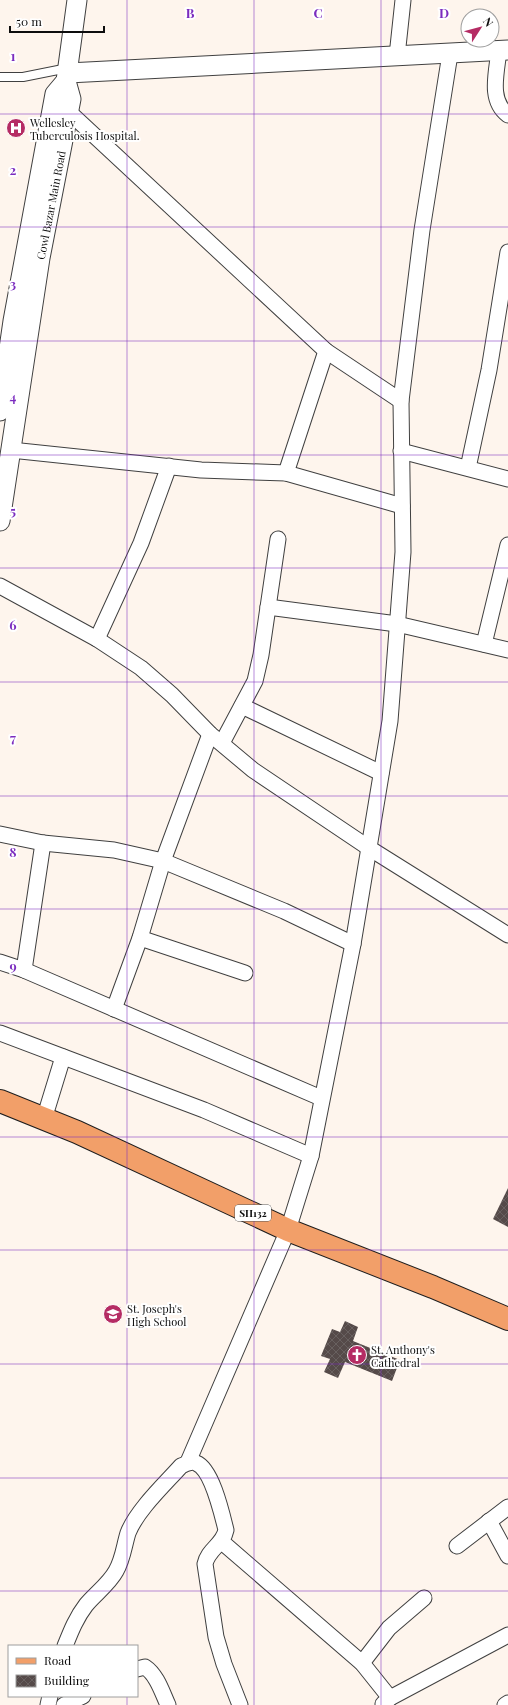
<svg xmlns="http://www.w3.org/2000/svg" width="508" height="1705" font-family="'Playfair Display',serif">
<defs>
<pattern id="building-cross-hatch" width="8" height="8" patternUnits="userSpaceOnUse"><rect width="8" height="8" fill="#554a49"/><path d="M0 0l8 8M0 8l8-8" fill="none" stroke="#68605f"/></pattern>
</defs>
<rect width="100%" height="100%" fill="#fef5ed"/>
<!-- building -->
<g fill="url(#building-cross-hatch)">
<path d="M508,1188V1227L493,1219Z"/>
<path d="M345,1321L358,1327L353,1341L400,1360L392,1381L345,1362L338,1378L324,1372L330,1359L321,1356L332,1329L340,1332Z"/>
</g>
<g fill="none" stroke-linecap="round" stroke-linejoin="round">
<!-- service casing -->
<g stroke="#404040" stroke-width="10">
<path id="service" d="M0,77H23L68,68"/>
</g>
<!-- minor casing -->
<g stroke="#404040" stroke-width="17">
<g id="minor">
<path d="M499,50C497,72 488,100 508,115"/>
<path d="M397,56L403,0"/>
<path d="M69,112L326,351L401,401"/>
<path d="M11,450L201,470L286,473L402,506"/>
<path d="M401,451L508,479"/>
<path d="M468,468L489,370L508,252"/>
<path d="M286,473L326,351"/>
<path d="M0,586L97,639L141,668L172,695L210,734L253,770L369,848L508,935"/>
<path d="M268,607L397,624L508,650"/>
<path d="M97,639L141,543L169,466"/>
<path d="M484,644L508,545"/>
<path d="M242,706L381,773"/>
<path d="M222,743L255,681L261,655L278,539"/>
<path d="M0,834L43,843L114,850L163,861L284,911L353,944"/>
<path d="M140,938L245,973"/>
<path d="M0,962L24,970L321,1098"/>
<path d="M24,970L43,843"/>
<path d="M114,1009L140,938L163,861L210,734"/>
<path d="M0,1033L204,1110L311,1156"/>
<path d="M44,1119L63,1057"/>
<path d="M188,1462L288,1230L311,1156L353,944L390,721L403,552L401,401L422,230L450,54"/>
<path d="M489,1521L508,1556"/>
<path d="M222,1542L362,1663L390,1698"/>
<path d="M457,1546L508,1507"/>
<path d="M65,1646C71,1631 76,1618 86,1605C95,1594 109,1584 116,1571C123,1559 124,1546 128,1533C137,1510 165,1484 181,1466C186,1464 191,1461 196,1463C212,1469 222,1514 226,1530C223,1545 208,1549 205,1564L216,1637L224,1664L240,1705"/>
<path d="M362,1663L389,1628L424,1598"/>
<path d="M137,1669L145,1667C157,1675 162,1692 168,1705"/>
<path d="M383,1704L390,1698L508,1635"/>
<path d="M48,1705L50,1696"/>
<path d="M64,1705L83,1696"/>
<path d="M505,1705L508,1703"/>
</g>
</g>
<!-- tertiary casing -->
<g stroke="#404040" stroke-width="21">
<g id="tertiary">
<path d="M68,73L508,50"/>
<path d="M0,411L13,321L55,94L66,81"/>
<path id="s1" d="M0,521L40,258L71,99L66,81L77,0"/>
</g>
</g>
<!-- primary casing -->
<g stroke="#1e1e1e" stroke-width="24">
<path id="primary" d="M0,1101L77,1132L288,1230L433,1287L508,1319"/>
</g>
<!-- service -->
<use href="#service" stroke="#fff" stroke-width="8"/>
<!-- minor -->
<use href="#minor" stroke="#fff" stroke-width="15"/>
<!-- tertiary -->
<use href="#tertiary" stroke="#fff" stroke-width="19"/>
<!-- primary -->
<use href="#primary" stroke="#f29f69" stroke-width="22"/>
</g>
<!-- grid -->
<path fill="none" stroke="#7b2cbf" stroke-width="1" stroke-opacity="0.55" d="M127,0V1646M254,0V1705M381,0V1705M0,114H508M0,227H508M0,341H508M0,455H508M0,568H508M0,682H508M0,796H508M0,909H508M0,1023H508M0,1137H508M0,1250H508M0,1364H508M0,1478H508M0,1591H508M127,1696V1705"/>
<!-- icons -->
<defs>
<g id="hospital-disc" transform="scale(1)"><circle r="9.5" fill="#b52c64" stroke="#fff"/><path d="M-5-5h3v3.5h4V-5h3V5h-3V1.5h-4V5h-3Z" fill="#fff"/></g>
<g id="school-disc" transform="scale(1)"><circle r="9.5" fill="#b52c64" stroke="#fff"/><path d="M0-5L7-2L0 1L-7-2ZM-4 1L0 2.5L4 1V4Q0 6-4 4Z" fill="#fff"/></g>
<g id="church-disc" transform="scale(1)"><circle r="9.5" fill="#b52c64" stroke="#fff"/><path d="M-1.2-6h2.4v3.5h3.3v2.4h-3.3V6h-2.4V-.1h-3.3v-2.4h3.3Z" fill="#fff"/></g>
</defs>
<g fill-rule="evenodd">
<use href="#hospital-disc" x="16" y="128"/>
<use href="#school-disc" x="113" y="1314"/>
<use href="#church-disc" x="357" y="1355"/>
</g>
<g text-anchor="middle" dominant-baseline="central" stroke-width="4" stroke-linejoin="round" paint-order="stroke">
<!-- shield labels -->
<rect fill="#fff" stroke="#565656" stroke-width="1" x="235" y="1205" width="36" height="16" rx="3"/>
<g font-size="10" font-weight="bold" fill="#0d0d0d">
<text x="253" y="1213">SH132</text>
</g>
<!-- poi labels -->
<g font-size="11" fill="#0d0d0d" stroke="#fff" text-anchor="start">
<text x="30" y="122">Wellesley<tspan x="30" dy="13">Tuberculosis Hospital.</tspan></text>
<text x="127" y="1308">St. Joseph's<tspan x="127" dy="13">High School</tspan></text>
<text x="371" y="1349">St. Anthony's<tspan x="371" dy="13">Cathedral</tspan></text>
</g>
<!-- street labels -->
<g font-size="11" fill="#0d0d0d" stroke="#fff">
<text stroke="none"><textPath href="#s1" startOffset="320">Cowl Bazar Main Road</textPath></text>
</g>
</g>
<g font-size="13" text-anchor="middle" font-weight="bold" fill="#7b2cbf" stroke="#fff" stroke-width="4" stroke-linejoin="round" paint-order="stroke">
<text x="190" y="18">B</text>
<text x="318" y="18">C</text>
<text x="444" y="18">D</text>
<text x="13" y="61">1</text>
<text x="13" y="175">2</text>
<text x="13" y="289">3</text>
<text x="13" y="402">4</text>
<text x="13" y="516">5</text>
<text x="13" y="630">6</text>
<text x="13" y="743">7</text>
<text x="13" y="857">8</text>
<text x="13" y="971">9</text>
</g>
<!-- legend -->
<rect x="8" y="1645" width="130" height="52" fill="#ffffff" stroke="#9e9e9e"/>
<rect x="16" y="1658" width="20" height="6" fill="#f29f69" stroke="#9e9e9e"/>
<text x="44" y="1665" font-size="12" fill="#0d0d0d">Road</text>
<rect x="16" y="1675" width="20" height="12" fill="url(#building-cross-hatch)" stroke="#9e9e9e"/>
<text x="44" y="1685" font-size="12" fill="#0d0d0d">Building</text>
<!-- north arrow -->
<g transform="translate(480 28) rotate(54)"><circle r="19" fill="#ffffff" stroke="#9e9e9e"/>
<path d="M0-3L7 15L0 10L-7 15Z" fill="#b52c64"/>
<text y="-6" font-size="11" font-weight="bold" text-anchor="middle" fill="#0d0d0d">N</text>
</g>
<!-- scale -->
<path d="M10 26v6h94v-6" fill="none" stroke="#0d0d0d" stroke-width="2"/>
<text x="16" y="26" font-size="12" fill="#0d0d0d" stroke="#ffffff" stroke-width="3" paint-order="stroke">50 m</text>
</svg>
